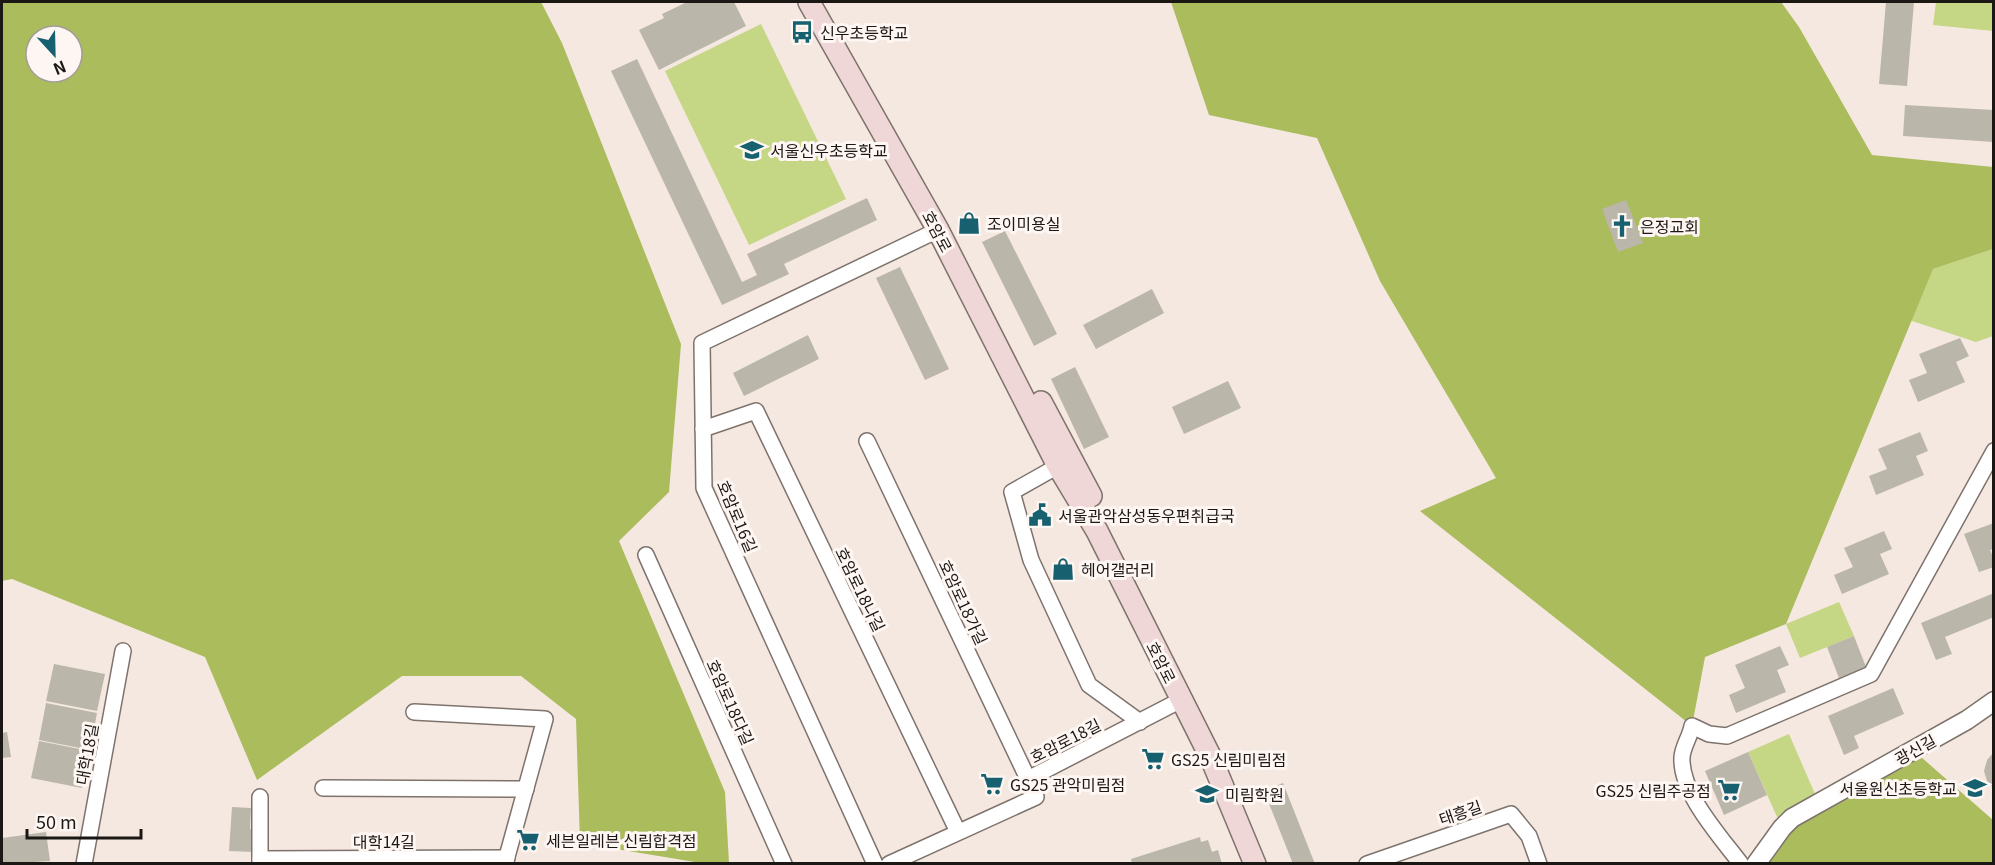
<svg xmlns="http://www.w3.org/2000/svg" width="1995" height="865" font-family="Georgia,'Noto Sans KR',serif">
<rect width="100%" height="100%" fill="#f5e8e0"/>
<!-- green -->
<g fill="#c5d684">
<path d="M1936,2H1993V31L1933,25Z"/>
<path d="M761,24L846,199L749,245L665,71Z"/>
<path d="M1993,249V336L1976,342L1909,320L1930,270Z"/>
<path d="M1839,602L1854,636L1800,658L1786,624Z"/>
<path d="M1789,734L1818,801L1782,828L1748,752Z"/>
</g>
<!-- forest -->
<g fill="#abbc5d" fill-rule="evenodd">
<path d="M2,2H541L562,43L681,344L669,492L619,541L725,792L729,863H701L580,843L576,719L521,676H402L257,780L205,657L12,579L2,581ZM36,36H72V72H36Z"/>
<path d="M1171,2H1781L1799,27L1872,155L1993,167V249L1933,269L1786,624L1705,657L1692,726L1420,511L1496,478L1380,281L1317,138L1209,115Z"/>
<path d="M1913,750L1993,820V863L1756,864L1782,828Z"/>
</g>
<!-- building -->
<g fill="#bbb6aa">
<path d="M687,2H734L746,26L659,70L639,30L664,18L662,14Z"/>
<path d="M1886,2H1914L1907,86L1879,84Z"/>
<path d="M637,59L742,282L757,275L747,254L867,198L877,220L784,264L789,274L722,305L611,71Z"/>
<path d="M1905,105L1994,110V142L1903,136Z"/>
<path d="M1626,200L1643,243L1618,252L1602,209Z"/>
<path d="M1005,231L1057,334L1034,346L982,242Z"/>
<path d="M900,267L949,369L925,380L876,278Z"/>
<path d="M1152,289L1164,313L1096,349L1083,325Z"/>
<path d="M808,335L819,359L744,396L733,373Z"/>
<path d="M1960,338L1969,356L1956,362L1965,382L1918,402L1909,380L1927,373L1919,354Z"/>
<path d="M1075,367L1109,437L1084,449L1051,379Z"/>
<path d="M1228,381L1241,408L1184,434L1172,407Z"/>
<path d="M1920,432L1928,451L1916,456L1924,475L1876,495L1869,476L1887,469L1878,449Z"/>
<path d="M1994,523V549L1990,550L1994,559V567L1979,572L1964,534Z"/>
<path d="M1884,531L1892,549L1880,554L1889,574L1842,594L1834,575L1853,567L1844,548Z"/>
<path d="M1994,593V617L1945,637L1952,654L1936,660L1921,623Z"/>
<path d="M1854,636L1866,667L1839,678L1827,647Z"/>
<path d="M1780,646L1789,665L1777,670L1786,692L1736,713L1729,695L1745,688L1735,665Z"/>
<path d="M54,664L105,674L97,711L46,701Z"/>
<path d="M1893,688L1904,714L1854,736L1859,748L1844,755L1828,716Z"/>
<path d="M46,703L97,713L90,750L39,740Z"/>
<path d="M7,732L11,757L2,758V733Z"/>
<path d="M39,741L90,751L82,788L31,778Z"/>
<path d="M1748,752L1767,795L1724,815L1705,771Z"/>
<path d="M1994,752V789L1987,781L1984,771L1987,760Z"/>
<path d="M1283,783L1315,864H1293L1264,791Z"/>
<path d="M232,807L251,808L250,829L255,830L253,852L229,851Z"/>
<path d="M46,832L50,861L2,864V838Z"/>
<path d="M1200,837L1201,842L1208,840L1212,852L1218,850L1222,864H1132L1131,859Z"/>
</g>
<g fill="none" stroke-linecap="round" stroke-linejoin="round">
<!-- minor casing -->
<g stroke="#7e736c" stroke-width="18">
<g id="minor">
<path d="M703,429L756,411L958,832"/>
<path d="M867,441L1028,779"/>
<path d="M1058,466L1012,492L1031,560L1089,685L1140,722"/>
<path d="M646,555L784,864"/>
<path d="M414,712L545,719L505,864"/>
<path d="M323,788L526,789"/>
<path d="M260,859L507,858"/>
<path d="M84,864L123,651"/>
<path d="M260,864V797"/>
<path d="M875,864L704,488L702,343L938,230"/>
<path d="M889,864L1036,797L1028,779L1181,700"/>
<path d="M1367,864L1511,814L1529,836L1539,864"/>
<path d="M1741,864C1720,836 1680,793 1682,757C1683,746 1690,737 1692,726L1709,734L1727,736L1871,674L1994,451"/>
</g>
</g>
<!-- tertiary casing -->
<g stroke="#7e736c" stroke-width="21">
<path id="tertiary" d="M1756,864L1782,828L1792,818L1967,720L1994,701"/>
</g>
<!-- secondary casing -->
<g stroke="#7e736c" stroke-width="24">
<g id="secondary">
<path d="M809,2L938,230L1058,466L1097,531L1211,758L1255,864"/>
<path d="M1041,402L1091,496"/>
</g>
</g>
<!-- minor -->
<use href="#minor" stroke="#fff" stroke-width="15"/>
<!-- tertiary -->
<use href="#tertiary" stroke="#fff" stroke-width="18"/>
<!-- secondary -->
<use href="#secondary" stroke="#efd7d7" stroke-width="21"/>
</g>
<!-- icons -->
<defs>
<g id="bus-bare" transform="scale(1.8)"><path d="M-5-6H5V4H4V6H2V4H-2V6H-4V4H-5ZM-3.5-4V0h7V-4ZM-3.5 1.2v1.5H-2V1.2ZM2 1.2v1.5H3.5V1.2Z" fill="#17606f" stroke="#fef6f2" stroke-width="2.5" paint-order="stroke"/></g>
<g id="school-bare" transform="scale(1.8)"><path d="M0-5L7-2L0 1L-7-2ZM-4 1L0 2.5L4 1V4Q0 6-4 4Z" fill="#17606f" stroke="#fef6f2" stroke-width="2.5" paint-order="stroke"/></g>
<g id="shop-bare" transform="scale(1.8)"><path d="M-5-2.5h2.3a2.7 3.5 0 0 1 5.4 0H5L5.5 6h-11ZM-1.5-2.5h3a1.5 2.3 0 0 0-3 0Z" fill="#17606f" stroke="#fef6f2" stroke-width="2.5" paint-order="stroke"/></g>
<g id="church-bare" transform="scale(1.8)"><path d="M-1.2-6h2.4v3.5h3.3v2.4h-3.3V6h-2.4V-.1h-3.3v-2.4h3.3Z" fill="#17606f" stroke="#fef6f2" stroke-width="2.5" paint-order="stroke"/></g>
<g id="civic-bare" transform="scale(1.8)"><path d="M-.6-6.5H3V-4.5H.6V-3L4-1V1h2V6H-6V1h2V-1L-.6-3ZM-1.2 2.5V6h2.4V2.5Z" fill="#17606f" stroke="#fef6f2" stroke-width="2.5" paint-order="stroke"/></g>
<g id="supermarket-bare" transform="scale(1.8)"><path d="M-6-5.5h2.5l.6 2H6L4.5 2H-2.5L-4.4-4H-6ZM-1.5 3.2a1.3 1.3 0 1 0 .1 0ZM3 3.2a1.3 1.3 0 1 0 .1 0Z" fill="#17606f" stroke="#fef6f2" stroke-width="2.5" paint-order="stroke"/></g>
</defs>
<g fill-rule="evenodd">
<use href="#bus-bare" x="802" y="32"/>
<use href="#school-bare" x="752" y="150"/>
<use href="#shop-bare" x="969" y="223"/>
<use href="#church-bare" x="1622" y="226"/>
<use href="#civic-bare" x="1040" y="515"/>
<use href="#shop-bare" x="1063" y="569"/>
<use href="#supermarket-bare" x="1153" y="759"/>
<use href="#supermarket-bare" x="992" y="784"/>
<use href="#school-bare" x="1975" y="788"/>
<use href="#supermarket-bare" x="1729" y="790"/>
<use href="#school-bare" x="1207" y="794"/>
<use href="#supermarket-bare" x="528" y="840"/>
</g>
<g text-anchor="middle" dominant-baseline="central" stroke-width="6" stroke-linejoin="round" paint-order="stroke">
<!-- poi labels -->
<g font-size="16" fill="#1b1714" stroke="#fef6f2" text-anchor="start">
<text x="820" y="32">신우초등학교</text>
<text x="770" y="150">서울신우초등학교</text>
<text x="987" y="223">조이미용실</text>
<text x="1640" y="226">은정교회</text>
<text x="1058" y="515">서울관악삼성동우편취급국</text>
<text x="1081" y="569">헤어갤러리</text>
<text x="1171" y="759">GS25 신림미림점</text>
<text x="1010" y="784">GS25 관악미림점</text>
<text x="1957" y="788" text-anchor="end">서울원신초등학교</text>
<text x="1711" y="790" text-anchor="end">GS25 신림주공점</text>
<text x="1225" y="794">미림학원</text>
<text x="546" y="840">세븐일레븐 신림합격점</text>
</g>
<!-- street labels -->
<g font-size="16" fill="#1b1714" stroke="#fef6f2">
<text transform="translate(938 231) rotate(62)">호암로</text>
<text transform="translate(738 516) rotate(67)">호암로16길</text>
<text transform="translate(861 589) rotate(64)">호암로18나길</text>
<text transform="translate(964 602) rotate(65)">호암로18가길</text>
<text transform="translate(1162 662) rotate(63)">호암로</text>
<text transform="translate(731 702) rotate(66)">호암로18다길</text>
<text transform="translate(1065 740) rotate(-27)">호암로18길</text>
<text transform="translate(1915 749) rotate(-29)">광신길</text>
<text transform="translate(86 754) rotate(-80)">대학18길</text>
<text transform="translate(1460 812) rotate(-19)">태흥길</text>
<text x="384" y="841">대학14길</text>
</g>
</g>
<!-- border -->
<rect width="1995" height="865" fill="none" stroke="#1b1714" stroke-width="6"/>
<!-- north arrow -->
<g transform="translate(54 54) rotate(158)"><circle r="28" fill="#fef6f2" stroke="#a39d99" stroke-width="1.5"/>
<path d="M0-4.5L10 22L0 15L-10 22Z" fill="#17606f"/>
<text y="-9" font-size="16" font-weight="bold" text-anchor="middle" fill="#1b1714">N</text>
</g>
<!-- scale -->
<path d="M27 829v9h114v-9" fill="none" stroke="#1b1714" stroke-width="3"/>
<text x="36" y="829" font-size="18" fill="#1b1714" stroke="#fef6f2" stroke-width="4.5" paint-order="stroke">50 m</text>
</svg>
